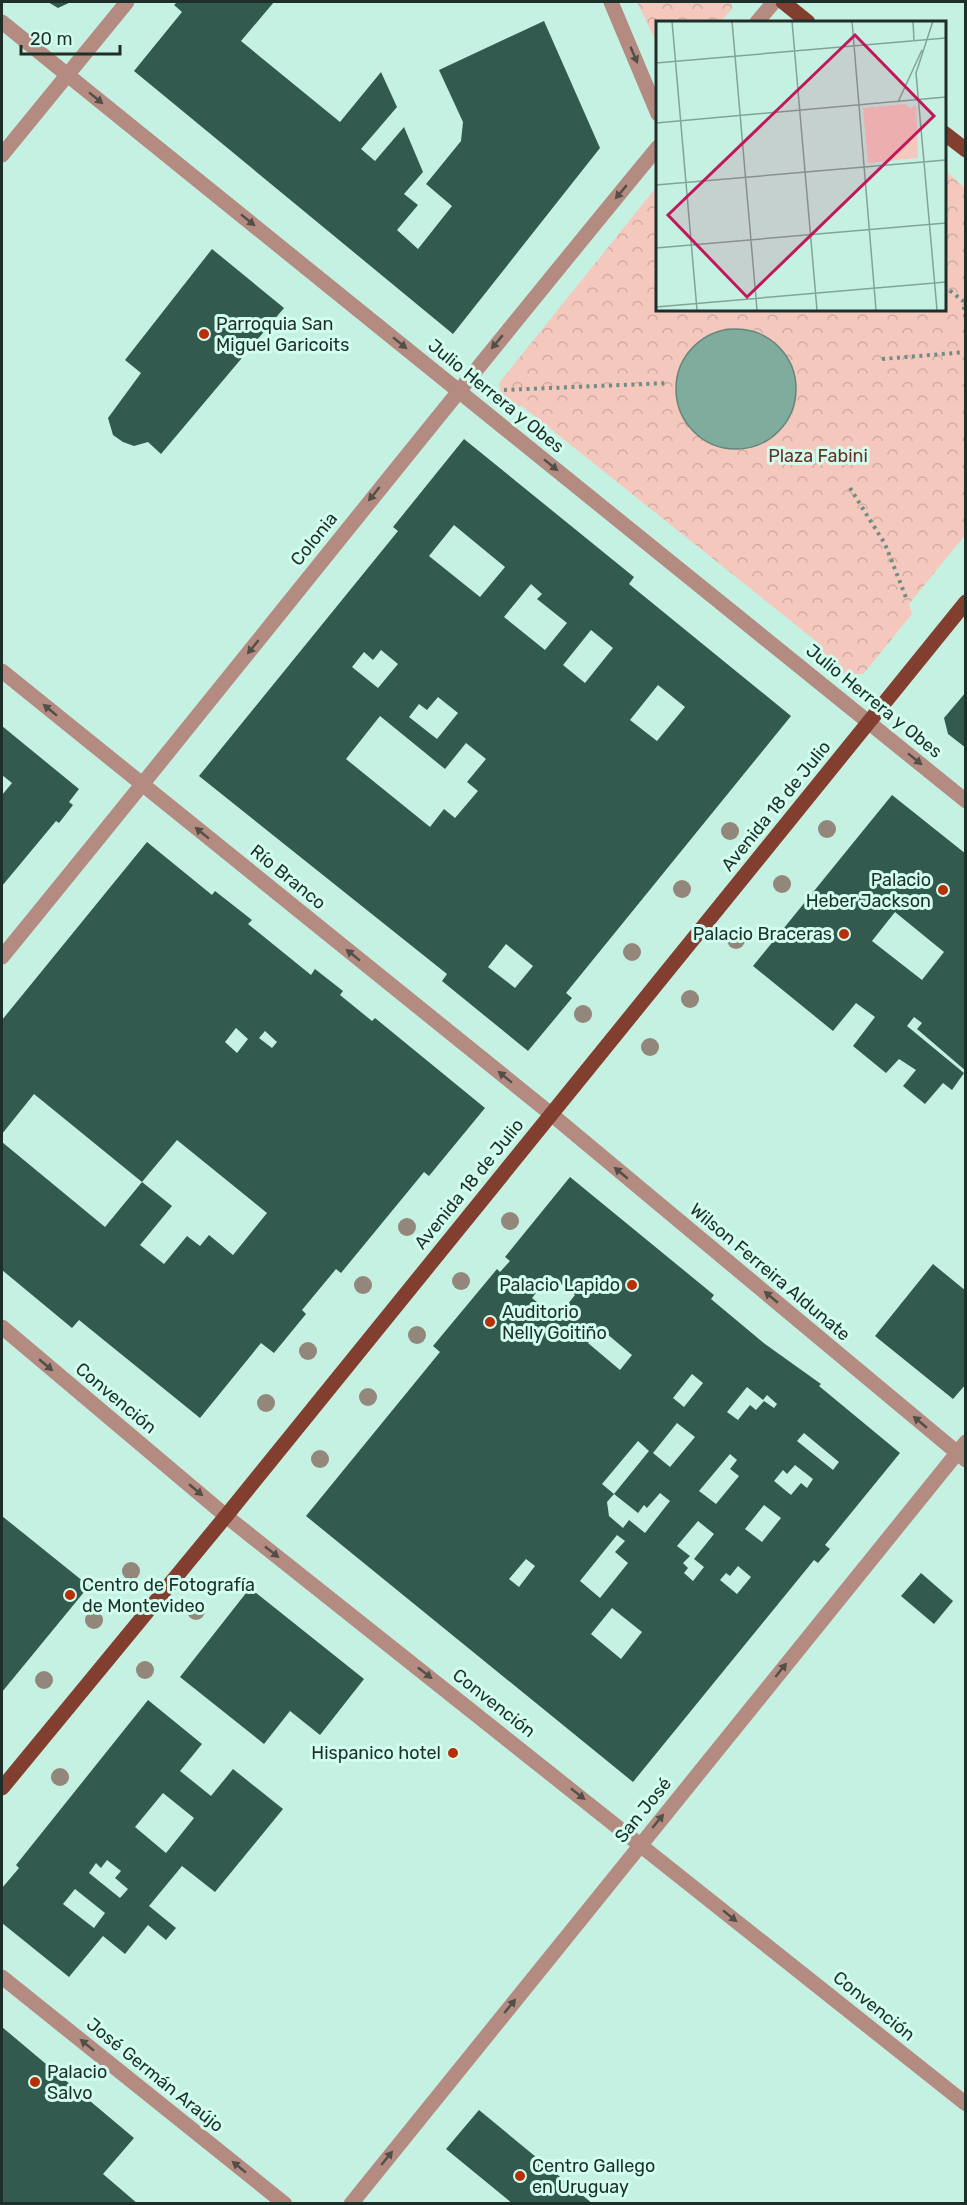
<svg xmlns="http://www.w3.org/2000/svg" width="967" height="2205" font-family="Rubik,sans-serif">
<defs>
<pattern id="forest-crowns" width="20" height="18" patternUnits="userSpaceOnUse" patternTransform="scale(1.5)"><rect width="20" height="18" fill="#f4c8bd"/><path d="M2 6a3 3 0 1 1 6 0M12 15a3 3 0 1 1 6 0" fill="none" stroke="#d1aca3"/></pattern>
</defs>
<rect width="100%" height="100%" fill="#c5f1e2"/>
<!-- forest -->
<g fill="url(#forest-crowns)">
<path d="M637,2H732V9L720,22H658V46Z"/>
<path d="M945,170L965,188V535L909,604L912,614L869,667L863,674L845,675L823,659L822,646L522,406L509,407L501,395L499,383L658,185V309H944Z"/>
</g>
<!-- water -->
<circle fill="#80ac9d" stroke="#63867a" stroke-width="1.5" cx="736" cy="389" r="60"/>
<!-- building -->
<g fill="#335a4e" fill-rule="evenodd">
<path d="M48,2H71L58,8Z"/>
<path d="M177,2H274L241,41L340,122L381,72L397,107L361,149L375,161L404,127L423,172L404,194L418,205L397,230L418,249L452,206L426,184L461,141L463,122L439,70L544,21L600,148L453,334L134,71L182,12L174,5Z"/>
<path d="M212,249L284,308L161,454L148,442L134,446L123,442L113,435L108,418L141,373L125,360Z"/>
<path d="M464,439L634,577L629,584L791,716L566,993L572,998L528,1051L442,981L447,974L199,776L398,531L393,527ZM454,525L505,567L480,597L429,556ZM531,584L542,594L537,599L567,623L545,650L504,617ZM591,630L613,648L585,683L563,665ZM381,650L398,664L378,688L352,667L364,652L373,660ZM658,685L685,707L657,741L630,720ZM438,697L458,713L437,739L409,717L419,704L427,710ZM380,716L445,769L466,743L486,759L467,782L478,791L455,818L444,809L430,827L346,759ZM506,944L533,966L515,988L488,967Z"/>
<path d="M966,692V748L948,734L944,718Z"/>
<path d="M2,726L79,789L69,802L73,805L59,823L56,821L2,886V795L12,783L2,775Z"/>
<path d="M892,795L966,854V1071L917,1029L922,1023L914,1017L907,1026L964,1073L952,1090L943,1083L925,1104L903,1086L916,1070L899,1059L886,1073L853,1046L875,1017L856,1003L833,1031L753,966ZM895,912L944,952L922,980L872,941Z"/>
<path d="M147,842L212,895L215,891L252,920L248,924L311,975L315,969L343,991L340,995L372,1021L375,1018L485,1108L429,1176L424,1172L341,1273L336,1269L302,1310L306,1314L274,1353L261,1343L200,1418L79,1320L72,1328L2,1270V1142L105,1227L142,1182L172,1206L140,1245L164,1264L187,1236L200,1246L209,1235L233,1255L267,1213L177,1140L142,1182L34,1094L2,1134V1020ZM236,1028L248,1039L237,1053L225,1042ZM265,1031L277,1042L272,1048L259,1038Z"/>
<path d="M570,1177L714,1295L711,1299L765,1344L821,1384L819,1386L900,1453L825,1545L830,1549L818,1563L814,1560L633,1782L306,1516L440,1352L433,1346L497,1269L500,1272L510,1261L505,1257ZM550,1275L575,1295L557,1318L532,1298ZM600,1328L632,1355L620,1370L588,1343ZM692,1374L703,1383L684,1407L673,1398ZM747,1387L763,1400L767,1395L777,1404L774,1408L764,1401L756,1410L750,1405L738,1420L727,1412ZM677,1423L695,1437L670,1467L653,1453ZM804,1433L839,1462L833,1470L797,1441ZM638,1441L649,1451L614,1494L638,1513L644,1505L647,1508L660,1493L670,1501L645,1533L629,1520L623,1528L609,1516L607,1502L614,1494L602,1484ZM730,1454L737,1460L730,1469L739,1476L716,1504L699,1491ZM795,1465L813,1479L807,1488L801,1483L791,1495L774,1481L783,1470L787,1474ZM764,1505L781,1518L762,1542L745,1529ZM698,1521L714,1534L694,1559L704,1567L693,1581L684,1573L688,1568L683,1563L690,1556L677,1546ZM617,1535L625,1541L615,1552L628,1563L600,1598L580,1581ZM526,1559L535,1566L519,1587L509,1579ZM738,1566L751,1577L737,1594L720,1580L726,1573L730,1576ZM612,1608L642,1632L621,1659L591,1634Z"/>
<path d="M933,1264L966,1291V1384L953,1399L875,1336Z"/>
<path d="M2,1516L89,1586L2,1692Z"/>
<path d="M921,1573L953,1601L934,1624L901,1596Z"/>
<path d="M250,1588L364,1679L320,1735L290,1711L264,1744L180,1677Z"/>
<path d="M148,1700L202,1744L180,1771L211,1796L233,1769L283,1809L215,1892L182,1866L149,1906L176,1928L166,1940L148,1925L125,1954L103,1936L69,1977L2,1923V1888L19,1868L16,1865ZM163,1793L194,1818L166,1853L135,1827ZM107,1860L121,1871L115,1878L128,1889L120,1898L89,1873L96,1863L101,1868ZM75,1889L105,1913L94,1928L63,1904Z"/>
<path d="M2,2027L134,2138L103,2174L138,2204H2Z"/>
<path d="M479,2110L593,2204H513L446,2149Z"/>
</g>
<g fill="none" stroke-linecap="round" stroke-linejoin="round">
<!-- path -->
<g stroke="#6f8d84" stroke-width="4" stroke-dasharray="3 4.5" stroke-linecap="butt">
<path d="M944,286L963,301L966,321"/>
<path d="M882,359L966,352"/>
<path d="M504,390L668,383"/>
<path d="M850,488L885,544L907,600"/>
</g>
<!-- minor -->
<g stroke="#b38b81" stroke-width="15">
<path d="M611,2L658,114"/>
<path d="M2,22L966,801"/>
<path d="M757,22L774,2"/>
<path d="M2,155L127,2"/>
<path d="M2,671L551,1114L966,1460"/>
<path d="M2,957C222,688 437,415 658,147"/>
<path d="M2,1327L226,1516L966,2104"/>
<path d="M2,1977L285,2204"/>
<path d="M351,2204L966,1442"/>
</g>
<!-- major -->
<g stroke="#823f2f" stroke-width="15">
<path d="M783,2L808,22"/>
<path d="M944,133L966,150"/>
<path d="M2,1788L226,1516L966,602"/>
</g>
</g>
<!-- trees -->
<g fill="#92877a">
<circle cx="827" cy="829" r="9"/>
<circle cx="730" cy="831" r="9"/>
<circle cx="782" cy="884" r="9"/>
<circle cx="682" cy="889" r="9"/>
<circle cx="736" cy="940" r="9"/>
<circle cx="632" cy="952" r="9"/>
<circle cx="690" cy="999" r="9"/>
<circle cx="583" cy="1014" r="9"/>
<circle cx="650" cy="1047" r="9"/>
<circle cx="510" cy="1221" r="9"/>
<circle cx="407" cy="1227" r="9"/>
<circle cx="461" cy="1281" r="9"/>
<circle cx="363" cy="1285" r="9"/>
<circle cx="417" cy="1335" r="9"/>
<circle cx="308" cy="1351" r="9"/>
<circle cx="368" cy="1397" r="9"/>
<circle cx="266" cy="1403" r="9"/>
<circle cx="320" cy="1459" r="9"/>
<circle cx="131" cy="1571" r="9"/>
<circle cx="196" cy="1611" r="9"/>
<circle cx="94" cy="1620" r="9"/>
<circle cx="145" cy="1670" r="9"/>
<circle cx="44" cy="1680" r="9"/>
<circle cx="60" cy="1777" r="9"/>
</g>
<!-- one-way arrows -->
<defs><path id="oneway-solid" d="M-6-.8H1V-3.2L6.5 0L1 3.2V.8H-6Z" transform="scale(1.5)"/></defs>
<g fill="#524f48">
<use href="#oneway-solid" transform="translate(634 55) rotate(67)"/>
<use href="#oneway-solid" transform="translate(96 98) rotate(39)"/>
<use href="#oneway-solid" transform="translate(621 192) rotate(130)"/>
<use href="#oneway-solid" transform="translate(248 220) rotate(39)"/>
<use href="#oneway-solid" transform="translate(497 342) rotate(130)"/>
<use href="#oneway-solid" transform="translate(400 343) rotate(39)"/>
<use href="#oneway-solid" transform="translate(551 465) rotate(39)"/>
<use href="#oneway-solid" transform="translate(374 494) rotate(129)"/>
<use href="#oneway-solid" transform="translate(253 647) rotate(129)"/>
<use href="#oneway-solid" transform="translate(50 710) rotate(-141)"/>
<use href="#oneway-solid" transform="translate(915 759) rotate(39)"/>
<use href="#oneway-solid" transform="translate(202 833) rotate(-141)"/>
<use href="#oneway-solid" transform="translate(353 955) rotate(-141)"/>
<use href="#oneway-solid" transform="translate(505 1077) rotate(-141)"/>
<use href="#oneway-solid" transform="translate(621 1173) rotate(-140)"/>
<use href="#oneway-solid" transform="translate(771 1297) rotate(-140)"/>
<use href="#oneway-solid" transform="translate(46 1365) rotate(40)"/>
<use href="#oneway-solid" transform="translate(920 1422) rotate(-140)"/>
<use href="#oneway-solid" transform="translate(196 1490) rotate(40)"/>
<use href="#oneway-solid" transform="translate(272 1552) rotate(38)"/>
<use href="#oneway-solid" transform="translate(781 1670) rotate(-51)"/>
<use href="#oneway-solid" transform="translate(425 1673) rotate(38)"/>
<use href="#oneway-solid" transform="translate(578 1794) rotate(38)"/>
<use href="#oneway-solid" transform="translate(658 1821) rotate(-51)"/>
<use href="#oneway-solid" transform="translate(730 1916) rotate(39)"/>
<use href="#oneway-solid" transform="translate(510 2006) rotate(-51)"/>
<use href="#oneway-solid" transform="translate(87 2045) rotate(-141)"/>
<use href="#oneway-solid" transform="translate(387 2158) rotate(-51)"/>
<use href="#oneway-solid" transform="translate(239 2167) rotate(-141)"/>
</g>
<!-- markers -->
<g fill="#b82e07" stroke="#d2feef" stroke-width="2">
<circle cx="204" cy="334" r="6"/>
<circle cx="943" cy="890" r="6"/>
<circle cx="844" cy="934" r="6"/>
<circle cx="632" cy="1285" r="6"/>
<circle cx="490" cy="1322" r="6"/>
<circle cx="70" cy="1595" r="6"/>
<circle cx="453" cy="1753" r="6"/>
<circle cx="35" cy="2082" r="6"/>
<circle cx="520" cy="2176" r="6"/>
</g>
<g text-anchor="middle" dominant-baseline="central" stroke-width="6" stroke-linejoin="round" paint-order="stroke">
<!-- poi labels -->
<g font-size="18" fill="#1e2f2a" stroke="#d2feef" text-anchor="start">
<text x="216" y="324">Parroquia San<tspan x="216" dy="21">Miguel Garicoits</tspan></text>
<text x="931" y="880" text-anchor="end">Palacio<tspan x="931" dy="21">Heber Jackson</tspan></text>
<text x="832" y="934" text-anchor="end">Palacio Braceras</text>
<text x="620" y="1285" text-anchor="end">Palacio Lapido</text>
<text x="502" y="1312">Auditorio<tspan x="502" dy="21">Nelly Goitiño</tspan></text>
<text x="82" y="1585">Centro de Fotografía<tspan x="82" dy="21">de Montevideo</tspan></text>
<text x="441" y="1753" text-anchor="end">Hispanico hotel</text>
<text x="47" y="2072">Palacio<tspan x="47" dy="21">Salvo</tspan></text>
<text x="532" y="2166">Centro Gallego<tspan x="532" dy="21">en Uruguay</tspan></text>
</g>
<!-- street labels -->
<g font-size="18" fill="#1e2f2a" stroke="#d2feef">
<text transform="translate(496 396) rotate(39)">Julio Herrera y Obes</text>
<text transform="translate(314 539) rotate(-51)">Colonia</text>
<text transform="translate(874 701) rotate(39)">Julio Herrera y Obes</text>
<text transform="translate(776 806) rotate(-51)">Avenida 18 de Julio</text>
<text transform="translate(288 877) rotate(39)">Río Branco</text>
<text transform="translate(469 1184) rotate(-51)">Avenida 18 de Julio</text>
<text transform="translate(770 1272) rotate(40)">Wilson Ferreira Aldunate</text>
<text transform="translate(116 1398) rotate(40)">Convención</text>
<text transform="translate(494 1703) rotate(38)">Convención</text>
<text transform="translate(643 1810) rotate(-51)">San José</text>
<text transform="translate(874 2006) rotate(39)">Convención</text>
<text transform="translate(155 2075) rotate(39)">José Germán Araújo</text>
</g>
<!-- park labels -->
<g font-size="18" fill="#693124" stroke="#d2feef">
<text x="818" y="456">Plaza Fabini</text>
</g>
</g>
<!-- overview -->
<g transform="translate(656 21)">
<rect width="290" height="290" fill="#c5f1e2"/>
<path d="M249,83L254,87L260,84L262,137L212,142L207,87Z" fill="#f4c8bd"/>
<path fill="none" stroke="#82a398" stroke-width="1.5" d="M16,0L41,289M76,0L101,289M136,0L161,289M196,0L220,289M257,0L258,20M0,42L290,17M242,81L266,29M0,102L290,76M268,141L281,289M268,141L260,52L277,0M0,164L290,139M0,227L290,202M0,286L290,261"/>
<path fill="#c2185b" fill-opacity="0.15" stroke="#c2185b" stroke-width="3" d="M199,14L278,95L91,276L12,194Z"/>
<rect width="290" height="290" fill="none" stroke="#1e2f2a" stroke-width="3"/>
</g>
<!-- border -->
<rect width="967" height="2205" fill="none" stroke="#1e2f2a" stroke-width="6"/>
<!-- scale -->
<path d="M21 45v9h99v-9" fill="none" stroke="#1e2f2a" stroke-width="3"/>
<text x="30" y="45" font-size="18" fill="#1e2f2a" stroke="#d2feef" stroke-width="4.5" paint-order="stroke">20 m</text>
</svg>
